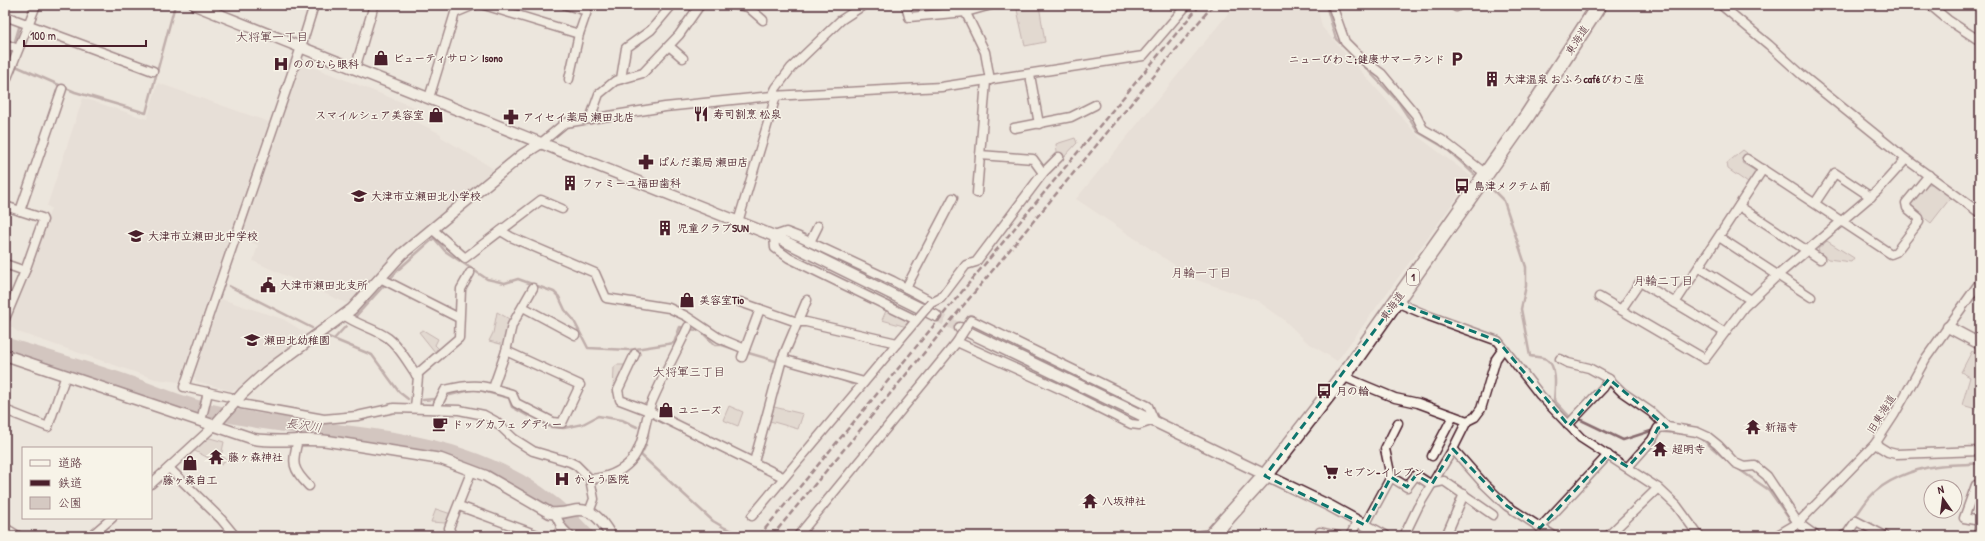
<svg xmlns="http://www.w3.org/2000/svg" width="1985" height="541" font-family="'Patrick Hand','Klee One',sans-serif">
<rect width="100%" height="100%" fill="#ece6dd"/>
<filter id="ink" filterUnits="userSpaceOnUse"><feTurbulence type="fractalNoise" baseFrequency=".025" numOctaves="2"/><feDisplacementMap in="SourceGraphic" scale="8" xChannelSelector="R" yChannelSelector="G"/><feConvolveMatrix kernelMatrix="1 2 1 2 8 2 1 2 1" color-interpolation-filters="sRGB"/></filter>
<g filter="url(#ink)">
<!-- built -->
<g fill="#e0d7d0">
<path d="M1235,5H1317L1322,27L1420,138L1472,177L1337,361L1307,342L1283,319L1258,301L1197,280L1076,199Z"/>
<path d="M300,62L419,109L415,121L441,134V137L494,169L397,251L348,304L253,261L258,245L240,238L281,122Z"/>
<path d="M158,83L269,122L179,382L155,379L18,332L6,323L32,264L51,208L47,206L83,98L147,119Z"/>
<path d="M221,299L283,319L308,334L258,370L240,388L232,391L196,381L194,376Z"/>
</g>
<!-- green -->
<g fill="#d5c9c2" stroke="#907476">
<path d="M1016,5H1039L1045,42L1025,46Z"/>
<path d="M1075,138L1077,143L1064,157L1057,152L1056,144Z"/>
<path d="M1743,150L1747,153L1742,163L1754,170L1755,174L1748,183L1728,169L1727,163Z"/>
<path d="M1926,184H1936L1952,196L1931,223L1912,208L1911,202Z"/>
<path d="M1827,241L1854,258L1851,262L1828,259L1819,252L1818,249Z"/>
<path d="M888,306L912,319L907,327L882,320Z"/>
<path d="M497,312L511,320L504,345L489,341L493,333Z"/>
<path d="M423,330L438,339L435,345L439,349L438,350L437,349L435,352L419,332Z"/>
<path d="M1972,351L1980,356V410L1962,405L1970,377L1961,372Z"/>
<path d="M617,365H626L613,393L614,367Z"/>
<path d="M729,406L743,412L738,426L723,420Z"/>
<path d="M774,407L803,414L798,429L770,421Z"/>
<path d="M210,438L224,442L221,456L226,459L222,465L193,450L203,439Z"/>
<path d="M436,509L451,514L445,523L431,522Z"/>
</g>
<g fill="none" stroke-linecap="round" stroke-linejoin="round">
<!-- stream -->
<g stroke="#896c6f" stroke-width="2.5">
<path d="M1326,5L1336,39L1357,59"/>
<path d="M15,41L20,24"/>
<path d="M8,64L11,53"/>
<path d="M1363,65L1399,103L1418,132L1447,149L1474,174"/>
<path d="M18,67L75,92L146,113L175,5"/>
<path d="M1489,186L1504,201L1526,267V286L1521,309L1530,356C1535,357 1542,357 1546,359C1558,366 1555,389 1554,400L1571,418L1579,419L1623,440L1654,430"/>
<path d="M229,286L312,328"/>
<path d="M356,316L399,269L434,238L445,251L487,279L505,283L518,279L554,292L559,297L565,310L573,319L588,348L629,350L674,343L680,327L701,331L715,345H722L737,350"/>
<path d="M326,336L372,355L399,392L408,399"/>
<path d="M334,339L346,326"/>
<path d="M745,352L779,362"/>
<path d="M840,379L852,384"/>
<path d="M450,395L475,389L509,398L512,407L528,416"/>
<path d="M423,400L434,399"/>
<path d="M539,421L550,427L564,428L583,424L598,416L622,420L637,427"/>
<path d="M1665,432L1690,434"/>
<path d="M648,437V432"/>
<path d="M1701,438L1730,463"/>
<path d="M646,445L641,455L713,521L725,528L746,536"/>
<path d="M1734,466L1769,490L1790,520"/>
<path d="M1856,516C1860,510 1864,504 1869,498C1884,480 1914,469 1937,466C1951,464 1966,465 1980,463"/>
<path d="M1796,529L1808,536"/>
</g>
<!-- river -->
<path stroke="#b39f9d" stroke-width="15" d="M5,345C42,356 79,367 116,379C147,389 178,404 210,411C347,444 482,421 587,536"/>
<!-- tertiary-tunnel -->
<path stroke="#ccbeb9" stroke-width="10" stroke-dasharray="10 5" stroke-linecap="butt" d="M936,316L960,328"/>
<!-- minor casing -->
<g stroke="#4a1f2b" stroke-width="11">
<g id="minor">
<path d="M314,5L301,47L184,387L230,397L241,404L324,419L357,416L394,408L459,410L484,415L495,421L514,439L533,451L570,462L576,465L590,479L594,499L589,512"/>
<path d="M484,5L579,34L587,11L566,5"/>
<path d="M737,5L748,7L763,20"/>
<path d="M906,5L909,17L966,12L991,5"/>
<path d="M962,5L985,52L990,80"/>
<path d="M1332,5L1345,42L1362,59L1382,74L1416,115L1423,129L1442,140L1486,174"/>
<path d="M1453,5L1456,7L1460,5"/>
<path d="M1721,5L1769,45L1802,75L1906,159L1980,213"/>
<path d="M1930,5L1948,20L1980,41"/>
<path d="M5,16L153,71"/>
<path d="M5,44L18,49"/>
<path d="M669,46L683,58"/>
<path d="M355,69L374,5"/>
<path d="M1030,75L1039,124"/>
<path d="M569,79L579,34"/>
<path d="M621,79L626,48L651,30L672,5"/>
<path d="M5,83L36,5"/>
<path d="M772,96L776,88L791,68L841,20L864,5"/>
<path d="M429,98L455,13L474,5"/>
<path d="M590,119L599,94L615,81L643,73L679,35L700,5"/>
<path d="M1014,128L1071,117L1095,105"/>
<path d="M541,143L565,123L665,107L772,96L941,87L1143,56L1187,5"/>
<path d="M980,155L1033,159L1043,173"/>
<path d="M1747,159L1891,254L1896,252L1919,222V218L1907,208L1906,203L1929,175"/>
<path d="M977,193L986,81"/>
<path d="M1815,203L1835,173L1871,197"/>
<path d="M5,206L42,218L43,220L25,271L5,319"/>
<path d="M1739,206L1820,259"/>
<path d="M20,211L62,89"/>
<path d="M738,222L776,96"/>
<path d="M432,229L465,258L541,200L562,209"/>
<path d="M501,231L511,237L595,273L606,298L669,308L686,316L719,338L745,349"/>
<path d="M1719,237L1811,297"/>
<path d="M810,242L818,226"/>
<path d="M5,264L25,271"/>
<path d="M1699,267L1751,300"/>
<path d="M380,278L459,318"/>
<path d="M906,288L953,198"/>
<path d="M1599,297L1705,359L1744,307L1778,275L1877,191L1906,159"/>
<path d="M740,302L797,322H806L897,343"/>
<path d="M1396,302L1429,316L1498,341L1540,395L1581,438L1658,488L1677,506L1699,536"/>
<path d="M931,303L941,298L966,265L976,262L1043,173L1059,157"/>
<path d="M1675,303L1763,169"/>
<path d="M523,307L575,335"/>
<path d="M1621,310L1640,282L1724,332"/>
<path d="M344,315C357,325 374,328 388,338C400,347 409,365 418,377L415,408"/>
<path d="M916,320L789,258L775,248L774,236L786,232L799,237L893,281L932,302"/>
<path d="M960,337L957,342L1067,392L1131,424L1139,425L1154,420L1148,406L1144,404L971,320L969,323"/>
<path d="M635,354L618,390L620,400L649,411L783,477"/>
<path d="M742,357L760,309"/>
<path d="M782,359L864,382"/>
<path d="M1560,359L1568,363L1589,368L1609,379L1622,392L1651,412L1667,427L1697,432L1708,437L1718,445L1735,463L1744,467L1755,466L1767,476L1798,523L1816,536"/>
<path d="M416,375L459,338L461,289L470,273"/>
<path d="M1342,376L1395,398L1418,403L1467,421"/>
<path d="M493,388L506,351L512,325L533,288"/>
<path d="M438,409V404L445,390C475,383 483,385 512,394L516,403L553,422L562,423L580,385L506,351"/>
<path d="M5,410L48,427L66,375"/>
<path d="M201,421L208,392"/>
<path d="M1568,425L1603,388L1609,379"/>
<path d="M298,439C293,462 290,467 309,486"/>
<path d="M1875,444L1888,452L1896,454L1980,451"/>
<path d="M1453,449L1484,484L1507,506L1554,536"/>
<path d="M1432,456L1453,416"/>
<path d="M754,462L782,359L807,300"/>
<path d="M1628,467L1652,440L1658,428L1667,427"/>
<path d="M169,468L221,519L235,536"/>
<path d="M1391,477L1385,449L1398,423"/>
<path d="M590,479C606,478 620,473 631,461C644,446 644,423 651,404C662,378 676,353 688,327"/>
<path d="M151,484L214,426"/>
<path d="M1980,485H1976L1964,518L1980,521"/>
<path d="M459,506L540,536"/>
<path d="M555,514L562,528L570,536"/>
<path d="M752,516L919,317"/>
<path d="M1365,525L1391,477L1407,487L1416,475L1430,484L1444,481L1493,515"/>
<path d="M5,528L18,536"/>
<path d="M1540,528L1608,455"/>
<path d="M1320,532L1338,536"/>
<path d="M91,536L112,518"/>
<path d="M452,536L449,528L472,470"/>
<path d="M556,536L562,528"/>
<path d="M798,536L957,342"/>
<path d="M1194,536L1213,534"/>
<path d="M1350,536L1358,521"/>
<path d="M1404,536L1418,507L1453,449L1467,421L1475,417L1481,409L1496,359L1503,349"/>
<path d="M1446,536L1464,494"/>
<path d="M1608,536L1658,488"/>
<path d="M1776,536L1798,523L1875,444L1894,415L1926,358L1980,282"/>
<path d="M1843,536L1847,534L1856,521L1885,536"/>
<path d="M1978,536L1980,524"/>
</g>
</g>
<!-- tertiary casing -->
<g stroke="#4a1f2b" stroke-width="13">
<g id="tertiary">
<path d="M195,5L774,236L936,316"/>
<path d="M1948,327L1980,344"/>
<path d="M960,328L1330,506L1385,536"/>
<path d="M5,355L254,439C279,443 303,438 328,441L441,459L486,476L550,513C558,514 564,513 572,511C592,506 602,521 611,536"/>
<path d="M214,426L243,393L266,372L352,309L402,254L522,155L541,143"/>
</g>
</g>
<!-- trunk casing -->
<g stroke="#4a1f2b" stroke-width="17">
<path id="trunk" d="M1211,536L1265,476L1349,368L1527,116L1599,5"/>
</g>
<!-- minor -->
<use href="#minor" stroke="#f7f3e8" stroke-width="8"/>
<!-- tertiary -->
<use href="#tertiary" stroke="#f7f3e8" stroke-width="10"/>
<!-- trunk -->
<use href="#trunk" stroke="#f7f3e8" stroke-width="14"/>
<!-- rail -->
<g stroke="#4a1f2b" stroke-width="2.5" stroke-dasharray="6 3" stroke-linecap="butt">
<path d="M759,536L1200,5"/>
<path d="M772,536L1213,5"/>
</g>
<!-- minor-bridge casing -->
<g stroke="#4a1f2b" stroke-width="11" stroke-linecap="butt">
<g id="minor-bridge">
<path d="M919,317L931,303"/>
<path d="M960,337L969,323"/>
</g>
</g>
<!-- minor-bridge -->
<use href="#minor-bridge" stroke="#f7f3e8" stroke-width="8"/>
</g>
</g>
<!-- marked area -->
<path d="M0 0H1985V541H0ZM1396,302L1498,341L1569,426L1609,379L1667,427L1658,428L1652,440L1628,467L1608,455L1540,528L1507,506L1453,449L1432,484L1416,475L1407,487L1391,477L1365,525L1265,476Z" fill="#ece6dd" fill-opacity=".55" fill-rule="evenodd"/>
<path fill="none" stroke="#0f766e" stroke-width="3" stroke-dasharray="8 5" stroke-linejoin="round" d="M1396,302L1498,341L1569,426L1609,379L1667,427L1658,428L1652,440L1628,467L1608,455L1540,528L1507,506L1453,449L1432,484L1416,475L1407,487L1391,477L1365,525L1265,476Z"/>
<!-- icons -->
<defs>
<g id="shop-bare" transform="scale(1.2)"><path d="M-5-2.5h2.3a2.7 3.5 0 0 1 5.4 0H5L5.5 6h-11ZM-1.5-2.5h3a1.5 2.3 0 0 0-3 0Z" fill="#4a1f2b" stroke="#f7f3e8" stroke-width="2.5" paint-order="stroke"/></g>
<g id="parking-bare" transform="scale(1.2)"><path d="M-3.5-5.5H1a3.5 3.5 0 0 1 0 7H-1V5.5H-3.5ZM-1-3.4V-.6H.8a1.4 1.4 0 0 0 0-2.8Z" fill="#4a1f2b" stroke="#f7f3e8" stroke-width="2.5" paint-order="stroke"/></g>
<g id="hospital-bare" transform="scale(1.2)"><path d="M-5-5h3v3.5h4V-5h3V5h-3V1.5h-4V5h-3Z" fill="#4a1f2b" stroke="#f7f3e8" stroke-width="2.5" paint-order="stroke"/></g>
<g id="building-bare" transform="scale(1.2)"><path d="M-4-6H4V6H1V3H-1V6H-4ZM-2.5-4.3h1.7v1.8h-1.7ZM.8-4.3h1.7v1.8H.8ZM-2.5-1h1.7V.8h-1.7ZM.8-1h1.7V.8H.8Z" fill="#4a1f2b" stroke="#f7f3e8" stroke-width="2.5" paint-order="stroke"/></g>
<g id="restaurant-bare" transform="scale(1.2)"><path d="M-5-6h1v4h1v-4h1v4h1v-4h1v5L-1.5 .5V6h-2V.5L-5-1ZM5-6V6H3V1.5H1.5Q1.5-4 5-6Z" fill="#4a1f2b" stroke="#f7f3e8" stroke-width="2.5" paint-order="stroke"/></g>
<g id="pharmacy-bare" transform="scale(1.2)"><path d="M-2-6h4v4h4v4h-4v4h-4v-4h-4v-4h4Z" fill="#4a1f2b" stroke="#f7f3e8" stroke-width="2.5" paint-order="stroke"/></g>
<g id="bus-bare" transform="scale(1.2)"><path d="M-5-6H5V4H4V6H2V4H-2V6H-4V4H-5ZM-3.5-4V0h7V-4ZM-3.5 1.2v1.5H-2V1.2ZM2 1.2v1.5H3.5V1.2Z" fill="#4a1f2b" stroke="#f7f3e8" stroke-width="2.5" paint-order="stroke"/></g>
<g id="school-bare" transform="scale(1.2)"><path d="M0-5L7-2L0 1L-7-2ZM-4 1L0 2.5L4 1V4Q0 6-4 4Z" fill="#4a1f2b" stroke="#f7f3e8" stroke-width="2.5" paint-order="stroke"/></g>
<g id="civic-bare" transform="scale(1.2)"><path d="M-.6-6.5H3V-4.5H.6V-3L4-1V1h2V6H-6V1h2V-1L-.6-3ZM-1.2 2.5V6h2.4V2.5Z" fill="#4a1f2b" stroke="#f7f3e8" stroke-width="2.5" paint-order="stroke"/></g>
<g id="cafe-bare" transform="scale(1.2)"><path d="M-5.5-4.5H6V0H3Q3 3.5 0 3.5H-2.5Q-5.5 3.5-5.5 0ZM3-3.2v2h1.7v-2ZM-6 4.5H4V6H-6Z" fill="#4a1f2b" stroke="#f7f3e8" stroke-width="2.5" paint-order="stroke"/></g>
<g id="temple-bare" transform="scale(1.2)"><path d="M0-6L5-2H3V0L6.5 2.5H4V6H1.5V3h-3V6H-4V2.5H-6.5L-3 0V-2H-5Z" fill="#4a1f2b" stroke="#f7f3e8" stroke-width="2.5" paint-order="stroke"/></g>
<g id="supermarket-bare" transform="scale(1.2)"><path d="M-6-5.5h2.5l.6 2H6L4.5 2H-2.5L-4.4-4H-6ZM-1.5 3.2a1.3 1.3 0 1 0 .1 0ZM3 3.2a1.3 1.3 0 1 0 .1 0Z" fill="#4a1f2b" stroke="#f7f3e8" stroke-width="2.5" paint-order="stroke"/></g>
</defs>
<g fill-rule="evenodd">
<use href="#shop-bare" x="381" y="58"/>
<use href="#parking-bare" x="1457" y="59"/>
<use href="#hospital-bare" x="281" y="64"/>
<use href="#building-bare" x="1492" y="79"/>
<use href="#restaurant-bare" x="701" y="114"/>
<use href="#shop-bare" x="436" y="115"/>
<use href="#pharmacy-bare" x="511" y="117"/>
<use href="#pharmacy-bare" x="646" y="162"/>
<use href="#building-bare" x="570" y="183"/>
<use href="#bus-bare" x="1462" y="186"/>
<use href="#school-bare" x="359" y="196"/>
<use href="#building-bare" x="665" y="228"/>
<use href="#school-bare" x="136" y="236"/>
<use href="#civic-bare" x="268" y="285"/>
<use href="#shop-bare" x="687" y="300"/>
<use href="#school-bare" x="252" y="340"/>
<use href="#bus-bare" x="1324" y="391"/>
<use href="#shop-bare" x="666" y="410"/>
<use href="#cafe-bare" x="440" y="424"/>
<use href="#temple-bare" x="1753" y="427"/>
<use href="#temple-bare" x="1660" y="449"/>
<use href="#temple-bare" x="216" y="457"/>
<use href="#shop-bare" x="190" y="463"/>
<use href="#supermarket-bare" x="1331" y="472"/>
<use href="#hospital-bare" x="562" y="479"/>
<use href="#temple-bare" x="1090" y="501"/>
</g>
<g text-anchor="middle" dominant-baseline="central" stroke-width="3" stroke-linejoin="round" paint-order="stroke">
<!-- shield labels -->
<rect fill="#f7f3e8" stroke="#7e5f64" stroke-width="1" x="1407" y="269" width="12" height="16" rx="3"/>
<g font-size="10" font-weight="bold" fill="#4a1f2b">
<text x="1413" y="277">1</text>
</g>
<!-- street labels -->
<g font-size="11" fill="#4a1f2b" stroke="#f7f3e8">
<text transform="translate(1577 40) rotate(-57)">東海道</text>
<text transform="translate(1392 306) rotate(-55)">東海道</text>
<text transform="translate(1881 414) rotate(-58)">旧東海道</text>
</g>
<!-- poi labels -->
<g font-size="11" font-weight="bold" fill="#4a1f2b" stroke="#f7f3e8" text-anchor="start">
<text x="393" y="58">ビューティサロン Isono</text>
<text x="1445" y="59" text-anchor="end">ニューびわこ;健康サマーランド</text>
<text x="293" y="64">ののむら眼科</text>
<text x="1504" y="79">大津温泉 おふろcaféびわこ座</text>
<text x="713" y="114">寿司割烹 松泉</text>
<text x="424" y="115" text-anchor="end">スマイルシェア美容室</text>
<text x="523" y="117">アイセイ薬局 瀬田北店</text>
<text x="658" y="162">ぱんだ薬局 瀬田店</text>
<text x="582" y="183">ファミーユ福田歯科</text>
<text x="1474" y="186">島津メクテム前</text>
<text x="371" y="196">大津市立瀬田北小学校</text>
<text x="677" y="228">児童クラブSUN</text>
<text x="148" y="236">大津市立瀬田北中学校</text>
<text x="280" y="285">大津市瀬田北支所</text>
<text x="699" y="300">美容室Tio</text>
<text x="264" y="340">瀬田北幼稚園</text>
<text x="1336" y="391">月の輪</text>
<text x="678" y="410">ユニーズ</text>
<text x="452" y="424">ドッグカフェ ダディー</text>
<text x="1765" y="427">新福寺</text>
<text x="1672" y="449">超明寺</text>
<text x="228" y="457">藤ヶ森神社</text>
<text x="1343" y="472">セブン-イレブン</text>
<text x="574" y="479">かとう医院</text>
<text x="190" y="480" text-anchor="middle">藤ヶ森自工</text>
<text x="1102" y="501">八坂神社</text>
</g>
<!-- neighbourhood labels -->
<g font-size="12" fill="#4a1f2b" stroke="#f7f3e8">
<text x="272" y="36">大将軍一丁目</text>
<text x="1201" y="272">月輪一丁目</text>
<text x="1663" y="280">月輪二丁目</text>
<text x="689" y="371">大将軍三丁目</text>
</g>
<!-- water labels -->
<g font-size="12" font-style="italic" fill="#6f4c53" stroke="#f7f3e8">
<text transform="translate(304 425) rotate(8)">長沢川</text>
</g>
</g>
<!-- margin -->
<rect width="1985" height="541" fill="none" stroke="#f7f3e8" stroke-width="20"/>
<rect x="10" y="10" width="1965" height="521" fill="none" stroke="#4a1f2b" stroke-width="1.5" filter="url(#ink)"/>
<!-- legend -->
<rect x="22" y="447" width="130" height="72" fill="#f7f3e8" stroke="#b29e9c"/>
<rect x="30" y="460" width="20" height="6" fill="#f7f3e8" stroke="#b29e9c"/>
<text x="58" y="467" font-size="12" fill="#4a1f2b">道路</text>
<rect x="30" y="480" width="20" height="6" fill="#4a1f2b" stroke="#b29e9c"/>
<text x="58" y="487" font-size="12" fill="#4a1f2b">鉄道</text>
<rect x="30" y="497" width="20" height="12" fill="#d5c9c2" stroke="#b29e9c"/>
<text x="58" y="507" font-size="12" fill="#4a1f2b">公園</text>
<!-- north arrow -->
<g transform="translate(1943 499) rotate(346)"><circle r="19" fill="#f7f3e8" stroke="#b29e9c"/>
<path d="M0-3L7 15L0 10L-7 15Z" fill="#4a1f2b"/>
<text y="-6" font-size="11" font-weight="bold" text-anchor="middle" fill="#4a1f2b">N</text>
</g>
<!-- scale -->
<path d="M24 40v6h122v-6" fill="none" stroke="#4a1f2b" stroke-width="2"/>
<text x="30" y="40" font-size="12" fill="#4a1f2b" stroke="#f7f3e8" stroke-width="3" paint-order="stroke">100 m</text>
</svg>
